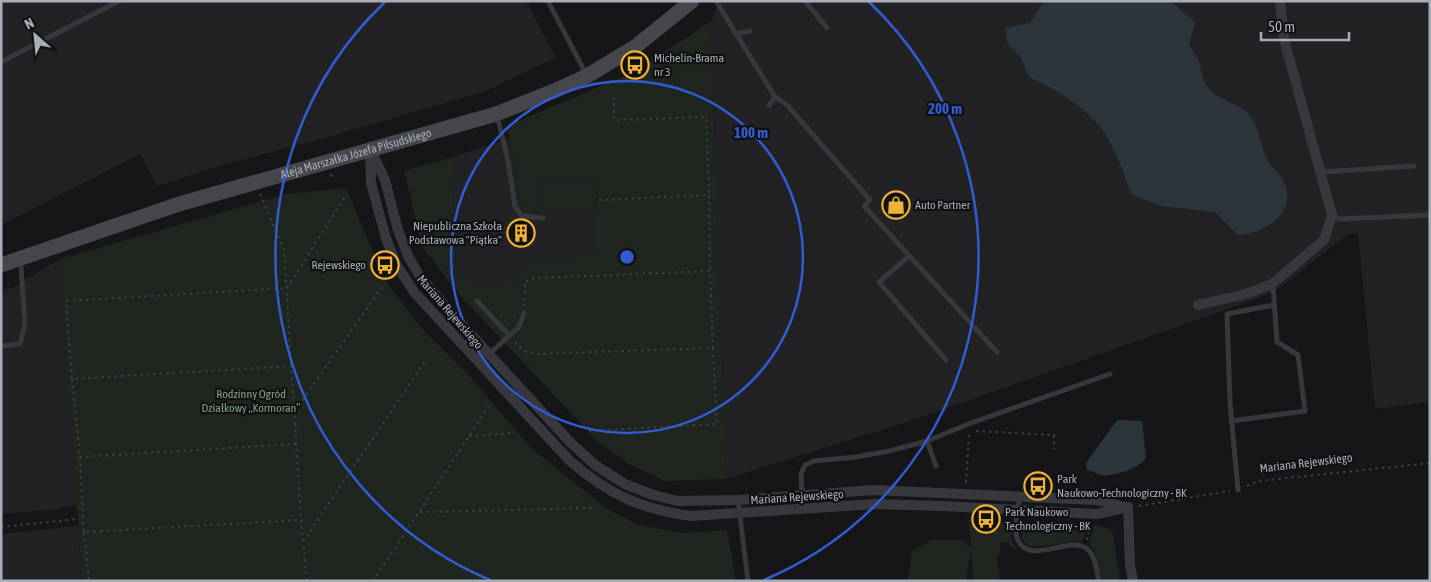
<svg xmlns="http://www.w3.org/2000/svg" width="1431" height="582" font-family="'Asap Condensed',sans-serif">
<rect width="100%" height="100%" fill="#161618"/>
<!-- built -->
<g fill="#222225">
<path d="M1,1H526L556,58L483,92L314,141L223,165L157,186L140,154L1,225Z"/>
<path d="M720,1H1430V402L1375,409L1358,233L1348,234L1273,293L919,418L726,479L711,21Z"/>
<path d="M509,139L522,212L539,179L597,176L595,253L570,262H524L520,267L519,286L456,278L452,157Z"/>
<path d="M60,259L77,505L59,509L1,514V292L12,288Z"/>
<path d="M78,526L82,581H1V534Z"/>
</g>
<!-- green -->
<g fill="#1e261f">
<path d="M711,21L726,479L665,481L629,464L597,441L457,292L422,246L404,171L452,157L456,278L518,286L520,267L524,262H570L571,253H595L597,177L539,179V212H522L507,126L634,72Z"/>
<path d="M592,181V208L543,209V184Z"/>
<path d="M346,188L386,282L424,331L468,374L530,447L606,508L639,525L684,533L727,530L736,581H82L60,259L286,194Z"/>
<path d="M969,520L1011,522L1012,542L1017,548L1011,547L1008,543L1001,542L1000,544V553L997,556L1000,581H974L971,551L966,581H908L912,551L931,540H961L971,547Z"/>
<path d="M1021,522H1022L1086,525L1083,541L1034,547L1027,545L1022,539Z"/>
<path d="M1094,525L1108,528L1113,534L1120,581H1102L1094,549L1089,544Z"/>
</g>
<!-- water -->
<g fill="#2c353c">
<path d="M1044,1H1169L1176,5L1195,23L1189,45C1192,51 1197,56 1199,62C1202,73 1202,81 1210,90C1221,102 1241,103 1251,117C1259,129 1260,144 1266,157C1269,165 1278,171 1282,178C1300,211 1268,232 1238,235L1215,212L1161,206L1131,194C1125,176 1113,142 1101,128C1081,104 1057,90 1029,77L1020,56L1008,45L1005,28L1030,23Z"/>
<path d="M1117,420L1142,421L1146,458C1140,468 1113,477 1102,475C1097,474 1092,471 1087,470L1086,463Z"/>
</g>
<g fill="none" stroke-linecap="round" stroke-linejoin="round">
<!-- path -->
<g stroke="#3d3f44" stroke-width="2" stroke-dasharray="2.5 4" stroke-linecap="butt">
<path d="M614,97V120L706,117L709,195"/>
<path d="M331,174L333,179"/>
<path d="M260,194L284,250L301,520L307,581"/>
<path d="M599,200L709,195L710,271"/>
<path d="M515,342L524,351L535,354L713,348L710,271L534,278L525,282L524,306"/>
<path d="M292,366L72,379L66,301L287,288L345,197"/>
<path d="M72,379L80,457L297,444"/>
<path d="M295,411L382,287"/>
<path d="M589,431L717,424L713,348"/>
<path d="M976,431L1054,435V449"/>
<path d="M469,436L512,433"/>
<path d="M80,457L84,532L300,520"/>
<path d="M966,483L969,433"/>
<path d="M1247,486L1259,481L1430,463"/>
<path d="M1139,506L1230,491"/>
<path d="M420,512L596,508"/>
<path d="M1,527L78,519"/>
<path d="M84,532L89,581"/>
<path d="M1087,540L1090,525"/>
<path d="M303,542L427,358"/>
<path d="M373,581L489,406"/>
</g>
<!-- lane -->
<g stroke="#37383d" stroke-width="5">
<path d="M548,1L587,76"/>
<path d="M716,1L775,97L787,105L870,200L864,206L997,352"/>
<path d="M805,1L827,28"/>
<path d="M736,34L750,31"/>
<path d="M1,62L119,1"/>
<path d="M769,105L775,97"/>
<path d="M497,115L508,161L515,207L522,216L543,218"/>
<path d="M1321,172L1414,166"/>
<path d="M1332,215L1340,219L1430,215"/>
<path d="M909,256L879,282L946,360"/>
<path d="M477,301L509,335"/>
<path d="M1,346L20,344L25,323L21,267L19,260"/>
<path d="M489,354L519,327L524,313"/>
<path d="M1231,421L1305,411L1298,355L1277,342L1273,284"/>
<path d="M927,441L936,466"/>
<path d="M1238,490L1230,403L1227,314L1274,305"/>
<path d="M802,494L801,474L805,465L814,461L856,457L889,451L927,441L971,423L1110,374"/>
<path d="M1020,496C1019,507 1013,529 1017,538C1028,568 1071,534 1087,549C1096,556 1096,570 1099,581"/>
<path d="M738,500L748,581"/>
</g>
<!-- street -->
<g stroke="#37383d" stroke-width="10">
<path d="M370,150L371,183L386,238L396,264L414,292L569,460C608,494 639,509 691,516L875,504L943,506L1097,514L1128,507"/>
<path d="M372,153L385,180L398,230L408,256L419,275L451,313L570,442L595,465L625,484L653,495L678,501L738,500L874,490L1096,500L1125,507"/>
<path d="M1198,305L1246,294L1272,284L1324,240L1332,215L1284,39L1280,1"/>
<path d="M1128,507L1130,564L1133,581"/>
</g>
<!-- secondary -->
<path stroke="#45474d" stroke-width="15" id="s1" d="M1,265L179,204L496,114L554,91L587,76L635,47L692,1"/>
</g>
<!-- distance rings -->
<g fill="none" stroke="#325cd3" stroke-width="2.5">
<circle cx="627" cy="257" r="176"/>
<path d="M490 580A351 351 0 0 1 385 2M869 2A351 351 0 0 1 764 580"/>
</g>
<!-- icons -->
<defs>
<g id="bus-ring" transform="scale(1.4375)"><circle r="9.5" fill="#111113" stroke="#f2b134" stroke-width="1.5"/><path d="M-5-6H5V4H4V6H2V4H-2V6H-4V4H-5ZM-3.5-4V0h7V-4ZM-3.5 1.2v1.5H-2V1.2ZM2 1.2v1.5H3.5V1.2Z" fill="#f2b134"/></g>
<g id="shop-ring" transform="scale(1.4375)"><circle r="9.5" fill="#111113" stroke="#f2b134" stroke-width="1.5"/><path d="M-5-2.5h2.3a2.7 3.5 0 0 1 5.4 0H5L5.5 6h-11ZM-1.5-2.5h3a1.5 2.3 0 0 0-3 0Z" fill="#f2b134"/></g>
<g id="building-ring" transform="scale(1.4375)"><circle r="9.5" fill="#111113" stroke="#f2b134" stroke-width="1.5"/><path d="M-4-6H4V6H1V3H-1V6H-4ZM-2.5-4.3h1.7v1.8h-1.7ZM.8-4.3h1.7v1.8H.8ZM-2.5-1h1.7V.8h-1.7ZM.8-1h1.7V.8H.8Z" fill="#f2b134"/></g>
</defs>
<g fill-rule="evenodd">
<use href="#bus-ring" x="635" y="65"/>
<use href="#shop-ring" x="896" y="205"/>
<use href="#building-ring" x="521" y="233"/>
<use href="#bus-ring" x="385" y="265"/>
<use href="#bus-ring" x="1038" y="486"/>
<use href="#bus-ring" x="986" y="519"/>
</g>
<g text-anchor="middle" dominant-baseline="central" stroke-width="4.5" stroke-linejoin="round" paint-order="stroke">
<!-- poi labels -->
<g font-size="12" fill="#a8adb8" stroke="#111113" text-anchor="start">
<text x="654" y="58">Michelin-Brama<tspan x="654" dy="14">nr 3</tspan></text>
<text x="915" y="205">Auto Partner</text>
<text x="502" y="226" text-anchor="end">Niepubliczna Szkoła<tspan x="502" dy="14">Podstawowa "Piątka"</tspan></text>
<text x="366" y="265" text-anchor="end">Rejewskiego</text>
<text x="1057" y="479">Park<tspan x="1057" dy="14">Naukowo-Technologiczny - BK</tspan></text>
<text x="1005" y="512">Park Naukowo<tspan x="1005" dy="14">Technologiczny - BK</tspan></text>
</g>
<!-- street labels -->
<g font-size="12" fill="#a8adb8" stroke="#111113">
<text stroke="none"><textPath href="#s1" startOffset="372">Aleja Marszałka Józefa Piłsudskiego</textPath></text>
<text transform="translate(450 312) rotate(49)">Mariana Rejewskiego</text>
<text transform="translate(1306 463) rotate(-7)">Mariana Rejewskiego</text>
<text transform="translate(797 497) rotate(-4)">Mariana Rejewskiego</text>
</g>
<!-- park labels -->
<g font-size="12" fill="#7fa381" stroke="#111113">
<text x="251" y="394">Rodzinny Ogród<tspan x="251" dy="14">Działkowy „Kormoran”</tspan></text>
</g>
</g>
<circle cx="627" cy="257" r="8" fill="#325cd3" stroke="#111113" stroke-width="2.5"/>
<g font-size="15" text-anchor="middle" font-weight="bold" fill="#325cd3" stroke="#111113" stroke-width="4.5" stroke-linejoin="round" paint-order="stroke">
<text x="945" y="114">200 m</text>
<text x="751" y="138">100 m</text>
</g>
<!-- border -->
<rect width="1431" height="582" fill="none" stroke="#a8adb8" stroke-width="5"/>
<!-- north arrow -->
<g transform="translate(35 35) rotate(333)" stroke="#111113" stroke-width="4" paint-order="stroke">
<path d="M0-4L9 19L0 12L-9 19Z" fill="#a8adb8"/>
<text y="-8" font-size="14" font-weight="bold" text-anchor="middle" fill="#a8adb8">N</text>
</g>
<!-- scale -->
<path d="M1261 32v8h88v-8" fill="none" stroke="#a8adb8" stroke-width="2.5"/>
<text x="1268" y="32" font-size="15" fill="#a8adb8" stroke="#111113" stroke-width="4" paint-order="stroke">50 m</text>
</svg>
